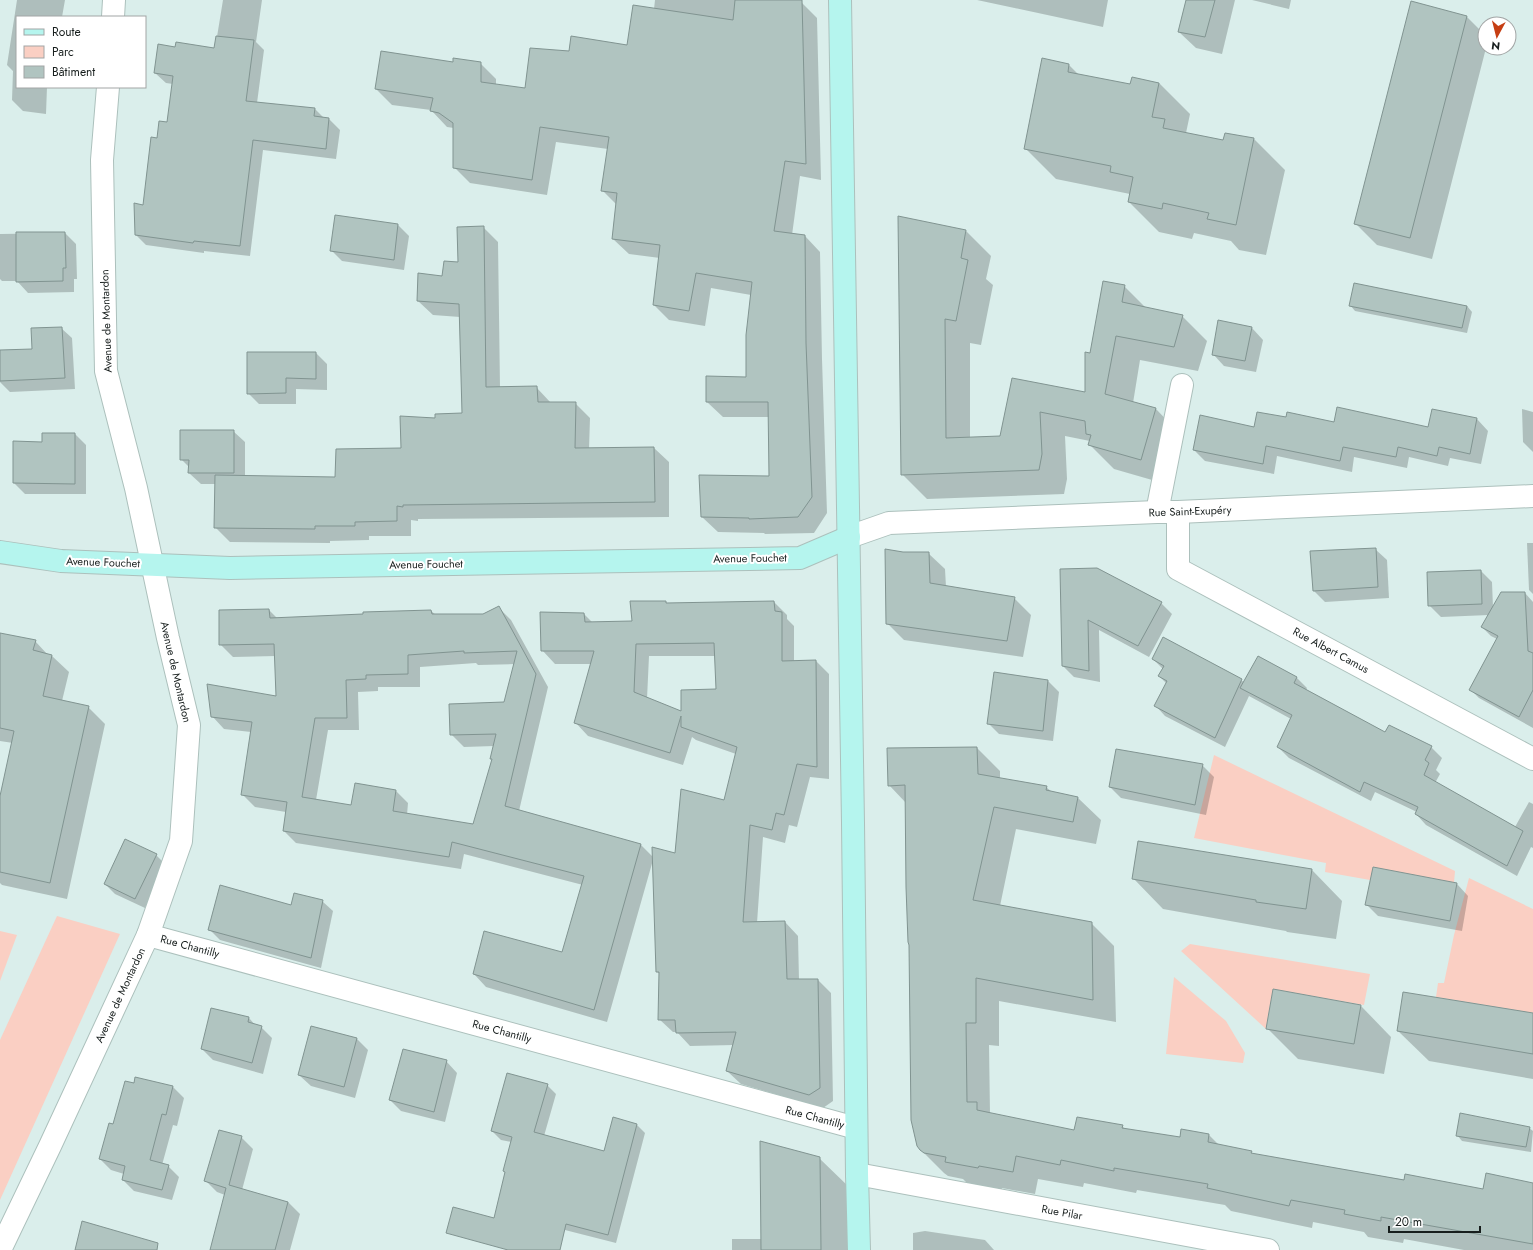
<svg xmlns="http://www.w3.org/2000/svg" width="1533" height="1250" font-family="Jost,sans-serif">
<rect width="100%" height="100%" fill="#daeeeb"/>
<!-- green -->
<g fill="#facfc3">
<path d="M1214,755L1455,871L1454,883L1373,867L1370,880L1325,872L1326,863L1194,838Z"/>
<path d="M1469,878L1533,909V1013L1436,997L1438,983H1444L1454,935Z"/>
<path d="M57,916L120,934L0,1200V1040Z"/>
<path d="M0,931L17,935L0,981Z"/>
<path d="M1190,944L1370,974L1364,1005L1273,989L1266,1029L1181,951Z"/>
<path d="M1174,977L1226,1021L1245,1053L1243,1063L1166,1054Z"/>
</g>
<!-- shadow -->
<g fill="#0003" fill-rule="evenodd">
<path d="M17,0H65L62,17H17V87H47L46,114L23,111L12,100L13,71L7,65Z"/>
<path d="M219,0H262L256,42L264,50L257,103L315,109L324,118L329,119L340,130L336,159L263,150L250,256L204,251V253L146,245L136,235L144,206L158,139L168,123L173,84L166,83L155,73L176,48L215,49L223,0Z"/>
<path d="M655,0H786L801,2L817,18L821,180L800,176L792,235L805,236L820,252L822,359L827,513L814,533L765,534L764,533L718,532L702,517L770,477L769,417H723L707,402L747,378L751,295L711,288L705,326L669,320L654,305L660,258L629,254L613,239L617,205L602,190L608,149L556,142L547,195L470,183L454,167V128L447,127L431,110L392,105L376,89L454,63H480L496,79V85L526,90L570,52L628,46L654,9Z"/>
<path d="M977,0H1108L1103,27Z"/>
<path d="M1187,0H1235L1222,54L1196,48L1179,32Z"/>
<path d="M1252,0H1291L1289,9Z"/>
<path d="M1412,2L1467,17L1485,35V48H1486L1432,259L1377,245L1355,223Z"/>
<path d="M1069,65L1079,75L1131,86L1132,78L1159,83L1190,114L1186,133L1224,141L1226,134L1254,139L1285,170L1266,255L1239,250L1231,241L1194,233L1192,239L1159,232L1129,202L1130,194L1056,179L1025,148Z"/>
<path d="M336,216L398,225L409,236L404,270L342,261L331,250Z"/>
<path d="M483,227L498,242L500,387H536L551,403H575L590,418L589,449L654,448L669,462V517L418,519V521L411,520V536H369V540L330,541V543L230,542L215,527L216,484H201L189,473V467L181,459L233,431L245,442V476L335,478L402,449L436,419L463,414L460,317L433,315L418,301L459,263Z"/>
<path d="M966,231L991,256L986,279L993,285L981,345L970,343V438L1001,437L1013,379L1086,393L1090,354L1124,286L1146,308L1182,316L1207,341L1198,371L1140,360L1133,403L1156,409L1180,434L1166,484L1114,469L1089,444L1090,441L1065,436L1067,479L1064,494L927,499L902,474Z"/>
<path d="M65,233L76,244L77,279H74V292L28,293L17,281H2L0,279V234Z"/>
<path d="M1355,284L1467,306L1472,312L1467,333L1355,311L1350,305Z"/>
<path d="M61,328L72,338L75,389L10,392L0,382V351L33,350Z"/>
<path d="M1252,328L1263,340L1256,372L1224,366L1213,354Z"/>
<path d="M316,353L327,364V390L296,389V404H259L248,393Z"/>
<path d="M1522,409L1533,412V452L1523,442Z"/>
<path d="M1433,410L1477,419L1488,431L1481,464L1450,458L1448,466L1409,457L1407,468L1354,457L1352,472L1277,456L1274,474L1205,461L1194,450L1255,428H1429Z"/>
<path d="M75,434L86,445V494H25L14,483L43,443Z"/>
<path d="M1527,543H1533V594L1529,590Z"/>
<path d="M1375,549L1387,560L1389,598L1325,602L1314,591Z"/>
<path d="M928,553L945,569L946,587L1014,598L1031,615L1023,657L904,640L887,623Z"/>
<path d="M1061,570L1161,603L1172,614L1149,657L1099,630L1100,682L1074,677L1063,666Z"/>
<path d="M1481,571L1492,582L1493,608L1525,593L1533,602V728L1479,698L1470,689L1497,639L1491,636L1482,627L1489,615L1441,617L1429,605Z"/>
<path d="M666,602L668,604L774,602L787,615V619L794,626V662L816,661L829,674V779L810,777L797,827L789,825L785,843L763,837L757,923L785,922L798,936L799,980H818L831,993L833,1101L823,1108L741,1084L727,1071L734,1045L690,1046L677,1032H673L659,1019L660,974L657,972L653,860L607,1022L486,987L474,974L562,954L583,885L464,854L461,869L296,843L284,831L286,812L255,807L242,794L251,732L224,729L212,716L277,697L276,656L233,657L220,644L269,610L278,619L431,611L436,615H483L499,608L511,620L548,687L519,811L641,845L653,857L676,855L725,801L736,754L696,740L692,737L683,765L588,736L575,722L591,664H555L542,650L584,614L593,623L633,622ZM649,656H716L717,690L682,712L647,699ZM476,663L478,665L515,664L505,703L451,734L464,747L494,746L491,758L493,760L473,825L407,815L408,803L396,791L356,784L352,806L316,800L328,730H359L358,692L378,691V687H420V667Z"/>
<path d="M0,634L35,641L48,655L52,656L69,672L62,701L88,707L105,724L67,899L2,885L0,883V801L13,743L0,741Z"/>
<path d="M1163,639L1244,682L1296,677L1307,688L1306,690L1386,734L1431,747L1442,758L1436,770L1440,774L1435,783L1515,827L1529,802L1533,804V848L1531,847L1517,876L1426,825L1416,814L1417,812L1375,792L1371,801L1289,758L1278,747L1291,719L1249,696L1225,747L1165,716L1155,705L1167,684L1159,676L1163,669L1153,659Z"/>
<path d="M995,674L1048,681L1059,692L1053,741L999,734L988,723Z"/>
<path d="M977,748L1000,771V779L1046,787L1052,792L1078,798L1101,820L1096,844L1016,829L1000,906L1091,923L1114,946L1116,1022L999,1001V1046L989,1045L990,1114L1075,1131L1122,1126L1125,1129L1181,1138L1209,1135L1219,1145L1251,1152L1254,1155L1533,1201V1250H1464L1404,1239L1403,1243L1368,1237L1364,1232L1313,1222L1312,1228L1231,1211L1225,1205L1137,1190L1136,1193L1084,1183L1083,1187L1038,1179L1035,1194L1002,1188L1001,1191L969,1185L963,1179L948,1176L944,1173L920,1149L910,945L906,803L889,785Z"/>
<path d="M1202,765L1214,777L1206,815L1121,798L1110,787Z"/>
<path d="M156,855L166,865L145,908L115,894L105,884Z"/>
<path d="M1373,868L1457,884L1468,896L1462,931L1378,916L1366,904Z"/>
<path d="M1312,870L1342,901L1336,939L1287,932L1286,931L1163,909L1133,878Z"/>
<path d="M322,901L333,911L321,968L220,940L209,929L292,906Z"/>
<path d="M1361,1006L1391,1037L1384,1074L1298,1059L1267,1028Z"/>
<path d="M1533,1014V1079L1429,1061L1398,1031Z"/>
<path d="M249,1018L256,1026L261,1027L272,1038L263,1074L213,1060L202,1049Z"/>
<path d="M357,1039L368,1050L355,1098L311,1086L299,1075Z"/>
<path d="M446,1061L457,1073L445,1122L401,1111L390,1100Z"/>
<path d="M547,1085L556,1094L544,1136L605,1152L637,1125L645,1133L616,1243L506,1215L512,1142L501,1140L492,1131Z"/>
<path d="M173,1087L184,1098L177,1126L173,1125L162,1165L168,1166L179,1177L172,1200L134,1191L123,1180L124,1174L111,1170L100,1159L114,1125Z"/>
<path d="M1529,1128L1533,1131L1531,1152L1462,1141L1457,1135Z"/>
<path d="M241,1137L253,1149L242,1190L288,1202L300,1214L290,1250H211L225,1195L217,1192L205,1180Z"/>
<path d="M819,1158L849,1187L850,1250H732V1239H762Z"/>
<path d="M925,1231L985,1240L994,1250H913V1233Z"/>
</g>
<!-- building -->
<g fill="#b0c4c0" stroke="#819491" fill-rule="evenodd">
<path d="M735,0H802L806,164L785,161L774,231L805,235L806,343L812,497L798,517L749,519V518L701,517L699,475L769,476L768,402H706V376L746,377V335L752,282L696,273L689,311L653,305L660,245L612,239L617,193L601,191L609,137L540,127L532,180L453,168V123L439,113L430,111L433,98L375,89L381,51L453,62V58L481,62V82L525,88L530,48L569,51L571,36L627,45L633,5L733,20Z"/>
<path d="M1186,0H1215L1205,37L1178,32Z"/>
<path d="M1411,1L1467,16L1410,238L1354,224Z"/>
<path d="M216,36L254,40L246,101L315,108L314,116L329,118L326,149L253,140L240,246L194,241L193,243L135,235L134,203L143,205L151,137L157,138L159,121L167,122L173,76L154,73L158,44L175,47L176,42L214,48Z"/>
<path d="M1042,58L1069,64L1068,72L1130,84L1132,77L1159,83L1152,117L1165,119L1163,128L1223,140L1225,133L1254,138L1236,225L1207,219L1209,213L1163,203L1162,209L1128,202L1133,177L1110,172L1111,166L1024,149Z"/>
<path d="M335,215L398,224L394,260L330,251Z"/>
<path d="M898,216L966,230L961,258L968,260L956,321L945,319L946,438L1000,436L1012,378L1085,392V352L1090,353L1103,281L1125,285L1122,302L1183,315L1174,347L1116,336L1105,394L1156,408L1141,460L1088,445L1091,435L1086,434L1085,421L1040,412L1042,454L1039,470L901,475Z"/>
<path d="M484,226L486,387L537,386L538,402H576L575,448L654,447L655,502L403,505V507L397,506V521L355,522V526H315V529L214,528L215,475L335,477L336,449L401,448L400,416L435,418V414L462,413L459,304L417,301L418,273L442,276L444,261L458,262L457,227Z"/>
<path d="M16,232H65L66,268H63V281L16,282Z"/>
<path d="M1354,283L1467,306L1462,328L1349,306Z"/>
<path d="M1218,320L1252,327L1245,361L1212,355Z"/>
<path d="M62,327L65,378L0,381V350L32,349L31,328Z"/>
<path d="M247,352H316V379L286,378V393L247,394Z"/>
<path d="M1337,407L1428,427L1432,409L1477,418L1470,454L1439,447L1437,456L1398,447L1396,457L1343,447L1340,461L1266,446L1263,464L1193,450L1200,415L1254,427L1257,412L1286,417L1287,412L1334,422Z"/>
<path d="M180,430H234V473H188L189,460H180Z"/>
<path d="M42,433H75V484L13,483V441L42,442Z"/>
<path d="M1376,548L1378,587L1313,591L1310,551Z"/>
<path d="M885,549L903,552H929L930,583L1015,597L1007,641L886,624Z"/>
<path d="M1097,568L1162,602L1138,646L1088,620L1089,671L1062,666L1060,569Z"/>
<path d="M1481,570L1482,604L1428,606L1427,572Z"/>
<path d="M1501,592H1525L1528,651L1533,653V690L1519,717L1469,690L1498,636L1481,627Z"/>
<path d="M630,601H666V603L774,601L775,611L782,612V661L816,660L817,767L797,764L784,815L776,813L772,830L750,825L743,922L785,921L787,979H818L820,1088L809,1095L726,1071L736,1032L676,1033L675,1020H658L659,972H656L652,847L675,853L681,789L724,800L737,747L681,727V716L670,753L574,723L594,651H541L540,612L584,613L585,622L632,621ZM714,643L716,689L681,690V711L634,692L636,644Z"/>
<path d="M499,606L536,674L505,806L641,844L594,1010L473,974L484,931L562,952L584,876L452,842L449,857L283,831L287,802L241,795L252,722L211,717L207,684L276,696L274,644L219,645V610L269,609L270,618L363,614V612L431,610L432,614H483ZM464,651V653L517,651L504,702L449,704L450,735L496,734L490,759H492L473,824L393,811L396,790L355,783L351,805L302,797L315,718H347L346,680L366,679V675L408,674V655Z"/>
<path d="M0,633L36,640L33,650L52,655L43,696L89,706L50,883L0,872V796L14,731L0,728Z"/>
<path d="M1163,637L1242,679L1215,738L1154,706L1167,681L1158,676L1164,666L1152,659Z"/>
<path d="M1258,656L1297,677L1294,683L1385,732L1389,725L1432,746L1425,760L1429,763L1424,775L1523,831L1507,866L1415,814L1418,807L1364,782L1360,792L1277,747L1292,715L1240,688Z"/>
<path d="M994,672L1048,680L1043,731L987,724Z"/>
<path d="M977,747L978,774L1047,786L1046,790L1078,797L1073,822L994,807L973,900L1092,922L1093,1000L976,978V1023H966L967,1102H977V1110L1074,1130L1077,1117L1123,1125L1122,1128L1180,1137L1181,1129L1209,1134L1208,1142L1252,1151L1251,1153L1404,1180L1405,1174L1483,1189L1486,1173L1533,1183V1244L1381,1217V1221L1344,1214L1345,1210L1291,1200L1289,1206L1207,1188L1208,1184L1114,1168V1171L1061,1160L1060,1165L1016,1156L1013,1172L979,1166L978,1168L945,1162L946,1157L924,1153L920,1150L917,1146L911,1120L909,945L908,942L906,887L905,785L888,786L887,748Z"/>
<path d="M1116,749L1203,764L1195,805L1109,787Z"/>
<path d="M125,839L157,854L135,899L104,884Z"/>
<path d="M1138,841L1312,869L1306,909L1256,902V900L1132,879Z"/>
<path d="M1373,867L1457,883L1450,921L1365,905Z"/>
<path d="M220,885L291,905L294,893L323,900L311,958L208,930Z"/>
<path d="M1273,989L1361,1005L1354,1044L1266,1029Z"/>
<path d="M1403,992L1533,1013V1054L1397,1031Z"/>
<path d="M211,1008L249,1017L248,1022L262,1026L252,1063L201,1049Z"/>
<path d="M311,1026L357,1038L344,1087L298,1075Z"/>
<path d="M403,1049L447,1060L434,1112L389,1100Z"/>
<path d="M507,1073L548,1084L534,1132L604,1151L613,1117L637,1124L608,1235L566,1224L560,1250H508L446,1233L453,1207L494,1218L505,1172L503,1171L512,1137L491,1131Z"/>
<path d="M135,1077L173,1086L166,1115L162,1114L150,1160L169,1165L162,1190L122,1180L125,1166L99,1159L109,1123L113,1124L125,1081L134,1083Z"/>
<path d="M1460,1113L1530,1127L1526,1147L1456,1136Z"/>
<path d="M219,1130L242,1136L229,1185L288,1202L275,1250H210L226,1188L204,1181Z"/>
<path d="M760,1141L820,1157L821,1250H761Z"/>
<path d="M82,1221L158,1243L157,1250H75Z"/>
</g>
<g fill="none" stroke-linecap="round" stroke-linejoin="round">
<!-- street casing -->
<g stroke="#acc0bc" stroke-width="24">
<g id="street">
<path d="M113,17L114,0"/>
<path d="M1157,512L1182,385"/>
<path d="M1178,512V569L1533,759"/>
<path d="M849,537L889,523L1157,512H1178L1533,496"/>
<path d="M148,935L856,1128"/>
<path d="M857,1174L1268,1250"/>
<path d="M0,1250L50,1146L148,935L181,841L189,725L168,638L136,488L106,371L102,160L108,87"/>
</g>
</g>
<!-- secondary casing -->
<g stroke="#acc0bc" stroke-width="24">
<g id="secondary">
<path d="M840,0L853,823L857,1174L859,1250"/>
<path d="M0,552L61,561L230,568L800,558L849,537"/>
</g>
</g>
<!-- street -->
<use href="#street" stroke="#fff" stroke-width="22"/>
<!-- secondary -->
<use href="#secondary" stroke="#b5f5ee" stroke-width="22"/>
</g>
<g text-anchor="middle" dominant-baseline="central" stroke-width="4" stroke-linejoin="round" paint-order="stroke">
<!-- street labels -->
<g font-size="11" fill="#171e1d" stroke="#fff">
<text transform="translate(106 321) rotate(-92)">Avenue de Montardon</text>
<text transform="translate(1190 511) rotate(-2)">Rue Saint-Exupéry</text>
<text transform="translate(750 558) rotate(-1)">Avenue Fouchet</text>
<text transform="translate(103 562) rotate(2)">Avenue Fouchet</text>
<text transform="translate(426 564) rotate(-1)">Avenue Fouchet</text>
<text transform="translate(1331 650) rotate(28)">Rue Albert Camus</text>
<text transform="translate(176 672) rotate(77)">Avenue de Montardon</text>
<text transform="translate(190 946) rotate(15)">Rue Chantilly</text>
<text transform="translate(120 995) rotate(-65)">Avenue de Montardon</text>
<text transform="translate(502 1031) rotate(15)">Rue Chantilly</text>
<text transform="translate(815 1117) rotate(15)">Rue Chantilly</text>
<text transform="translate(1062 1212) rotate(10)">Rue Pilar</text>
</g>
</g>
<!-- legend -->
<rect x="16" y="16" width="130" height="72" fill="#ffffff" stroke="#a2a5a5"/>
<rect x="24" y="29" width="20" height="6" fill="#b5f5ee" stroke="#a2a5a5"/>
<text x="52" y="36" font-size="12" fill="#171e1d">Route</text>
<rect x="24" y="46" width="20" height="12" fill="#facfc3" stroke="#a2a5a5"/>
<text x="52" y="56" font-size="12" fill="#171e1d">Parc</text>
<rect x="24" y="66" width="20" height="12" fill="#b0c4c0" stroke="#a2a5a5"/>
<text x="52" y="76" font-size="12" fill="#171e1d">Bâtiment</text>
<!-- north arrow -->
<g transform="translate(1497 36) rotate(187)"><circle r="19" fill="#ffffff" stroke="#a2a5a5"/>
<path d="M0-3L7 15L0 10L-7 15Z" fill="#c63e13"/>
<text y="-6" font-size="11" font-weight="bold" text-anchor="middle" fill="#171e1d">N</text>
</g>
<!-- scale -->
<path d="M1389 1226v6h91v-6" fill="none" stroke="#171e1d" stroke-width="2"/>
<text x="1395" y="1226" font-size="12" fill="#171e1d" stroke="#ffffff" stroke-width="3" paint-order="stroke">20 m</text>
</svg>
